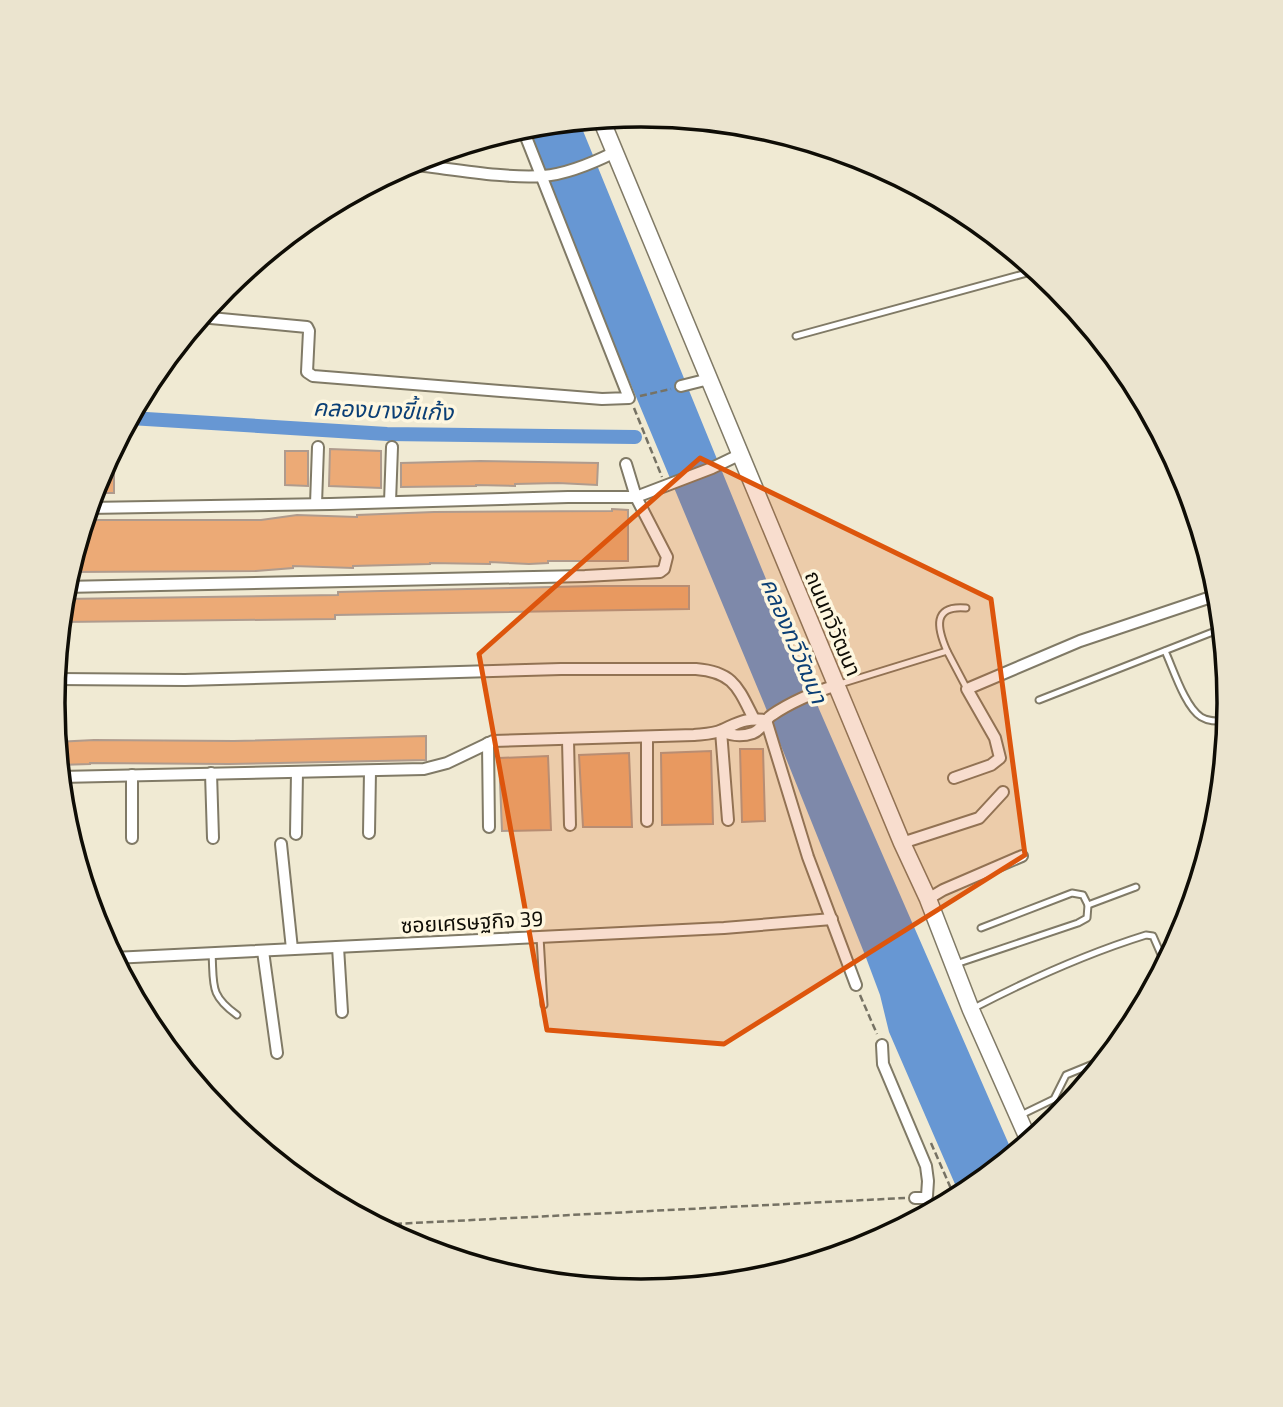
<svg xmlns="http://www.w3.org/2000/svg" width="1283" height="1407" font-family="'Exo 2','Noto Sans Thai',sans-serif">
<rect width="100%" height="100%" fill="#f0ead3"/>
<!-- water -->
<path fill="#6797d3" d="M579,121L819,709L1014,1156L961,1198L889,1032L880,995L865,955L763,701L546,181L527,126Z"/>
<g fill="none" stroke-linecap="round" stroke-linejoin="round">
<!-- canal -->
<path stroke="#6797d3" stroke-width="14" d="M130,418L387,434L635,437"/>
</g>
<!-- building -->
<g fill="#ecaa76" stroke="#af9b8d" stroke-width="2">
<path d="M330,449L381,451V488L329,486Z"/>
<path d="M285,451H308V486L285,485Z"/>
<path d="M480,461L598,463L597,485L558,483L515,484V486L476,485V486L401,487V463Z"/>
<path d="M100,472H114V493H93Z"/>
<path d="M612,509L628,510V561H548V563L529,564L490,562V564L430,563V564L353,566V568L293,566V568L256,571L69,572L85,520H261L297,515L357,517V515L434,512L612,511Z"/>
<path d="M595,586H689V609L335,615V619L63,622V599L338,595V592Z"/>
<path d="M426,736V760L229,764L90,763V764L59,765L56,742L94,740L234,741Z"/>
<path d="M740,749H763L765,821L742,822Z"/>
<path d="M711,751L713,824L662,825L661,753Z"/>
<path d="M629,753L632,827H583L579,755Z"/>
<path d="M548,756L551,830L502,831L499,758Z"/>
</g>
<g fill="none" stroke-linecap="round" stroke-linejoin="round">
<!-- service casing -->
<g stroke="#807a66" stroke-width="9">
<g id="service">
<path d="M278,243L283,244"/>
<path d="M189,331L190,329"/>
<path d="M796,336L1038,270"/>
<path d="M947,651C937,628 932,605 966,608"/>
<path d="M1165,651C1173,668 1185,707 1201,717C1209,722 1219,721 1229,721"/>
<path d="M840,684L947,651L967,689"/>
<path d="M1039,700L1223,628"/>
<path d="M1088,905L1136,887"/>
<path d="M540,937L544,1005"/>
<path d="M212,953C214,985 209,995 237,1015"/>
<path d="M956,964L1078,923L1087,918L1088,905L1083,895L1072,893L981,928"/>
<path d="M974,1008C1030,979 1085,954 1146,935L1153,936L1166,966"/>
<path d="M1021,1115L1054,1099L1066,1075L1110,1057"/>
</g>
</g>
<!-- minor casing -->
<g stroke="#807a66" stroke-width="14">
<g id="minor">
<path d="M407,164C447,168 505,179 543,176C568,174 593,163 615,152"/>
<path d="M200,317L307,327L309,331L307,372L313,376L602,399L629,398L522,127"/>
<path d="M681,386L709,379"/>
<path d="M390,502L392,447"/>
<path d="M316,504L318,447"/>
<path d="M88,508L330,504L568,497H636L712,468L741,454"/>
<path d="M64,587L585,576L660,572L664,569L667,557L636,497L626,464"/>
<path d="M57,679L185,680L561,669H696C734,672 738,688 754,719"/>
<path d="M766,720L808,857L856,985"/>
<path d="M721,731C732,736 741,737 753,733C762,730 764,720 772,715C791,702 815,692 837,685"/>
<path d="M721,731L728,820"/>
<path d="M568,740L570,825"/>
<path d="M488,743L489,827"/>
<path d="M211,773L213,838"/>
<path d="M60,777L424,769L447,763L493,741L694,735C703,734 714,734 722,730C740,722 745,718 766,720"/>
<path d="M954,778L991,765L1000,758L995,738L967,689L1080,641L1220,594"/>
<path d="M647,821V738"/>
<path d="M369,833L370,771"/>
<path d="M296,834L297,772"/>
<path d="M132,838V775"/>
<path d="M902,843L979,818L1003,792"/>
<path d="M281,844L292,949"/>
<path d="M928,899L943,890L1022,856"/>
<path d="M338,947L342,1012"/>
<path d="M263,951L277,1053"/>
<path d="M113,958L724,928L832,919"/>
<path d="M882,1045L883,1064L926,1166L928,1181L927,1196L924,1198H915"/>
</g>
</g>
<!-- secondary casing -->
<g stroke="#807a66" stroke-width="19">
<path id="secondary" d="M601,119L902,843L928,899L971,1010L1030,1143"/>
</g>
<!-- path -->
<g stroke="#767264" stroke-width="2.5" stroke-dasharray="7 3.5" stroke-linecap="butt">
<path d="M640,396L671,389"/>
<path d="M634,408L662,477"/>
<path d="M860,995L877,1034"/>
<path d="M931,1143L956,1200"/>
<path d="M374,1225L905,1198"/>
</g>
<!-- service -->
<use href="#service" stroke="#fff" stroke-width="5"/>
<!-- minor -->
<use href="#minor" stroke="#fff" stroke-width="10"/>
<!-- secondary -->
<use href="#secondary" stroke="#fff" stroke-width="16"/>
</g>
<!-- marked area -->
<path fill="#dd550c" fill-opacity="0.2" stroke="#dd550c" stroke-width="5" stroke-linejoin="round" d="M700,458L991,599L1025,855L724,1044L547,1030L479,654Z"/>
<g text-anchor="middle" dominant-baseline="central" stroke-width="7" stroke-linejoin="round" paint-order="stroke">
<!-- street labels -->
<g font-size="21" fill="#0f0d06" stroke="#fef7e0">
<text transform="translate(834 623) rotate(67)">ถนนทวีวัฒนา</text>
<text transform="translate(472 921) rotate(-3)">ซอยเศรษฐกิจ 39</text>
</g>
<!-- water labels -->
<g font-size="23" font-style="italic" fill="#0b3f75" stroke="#fef7e0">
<text transform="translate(383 409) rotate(2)">คลองบางขี้แก้ง</text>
<text transform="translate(795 640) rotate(67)">คลองทวีวัฒนา</text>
</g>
</g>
<!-- crop -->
<path d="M0 0H1283V1407H0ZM65 703a576 576 0 1 1 1152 0a576 576 0 1 1-1152 0Z" fill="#ebe4cf" fill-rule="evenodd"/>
<path fill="none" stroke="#0f0d06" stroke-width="3.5" d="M65 703a576 576 0 1 1 1152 0a576 576 0 1 1-1152 0Z"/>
</svg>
